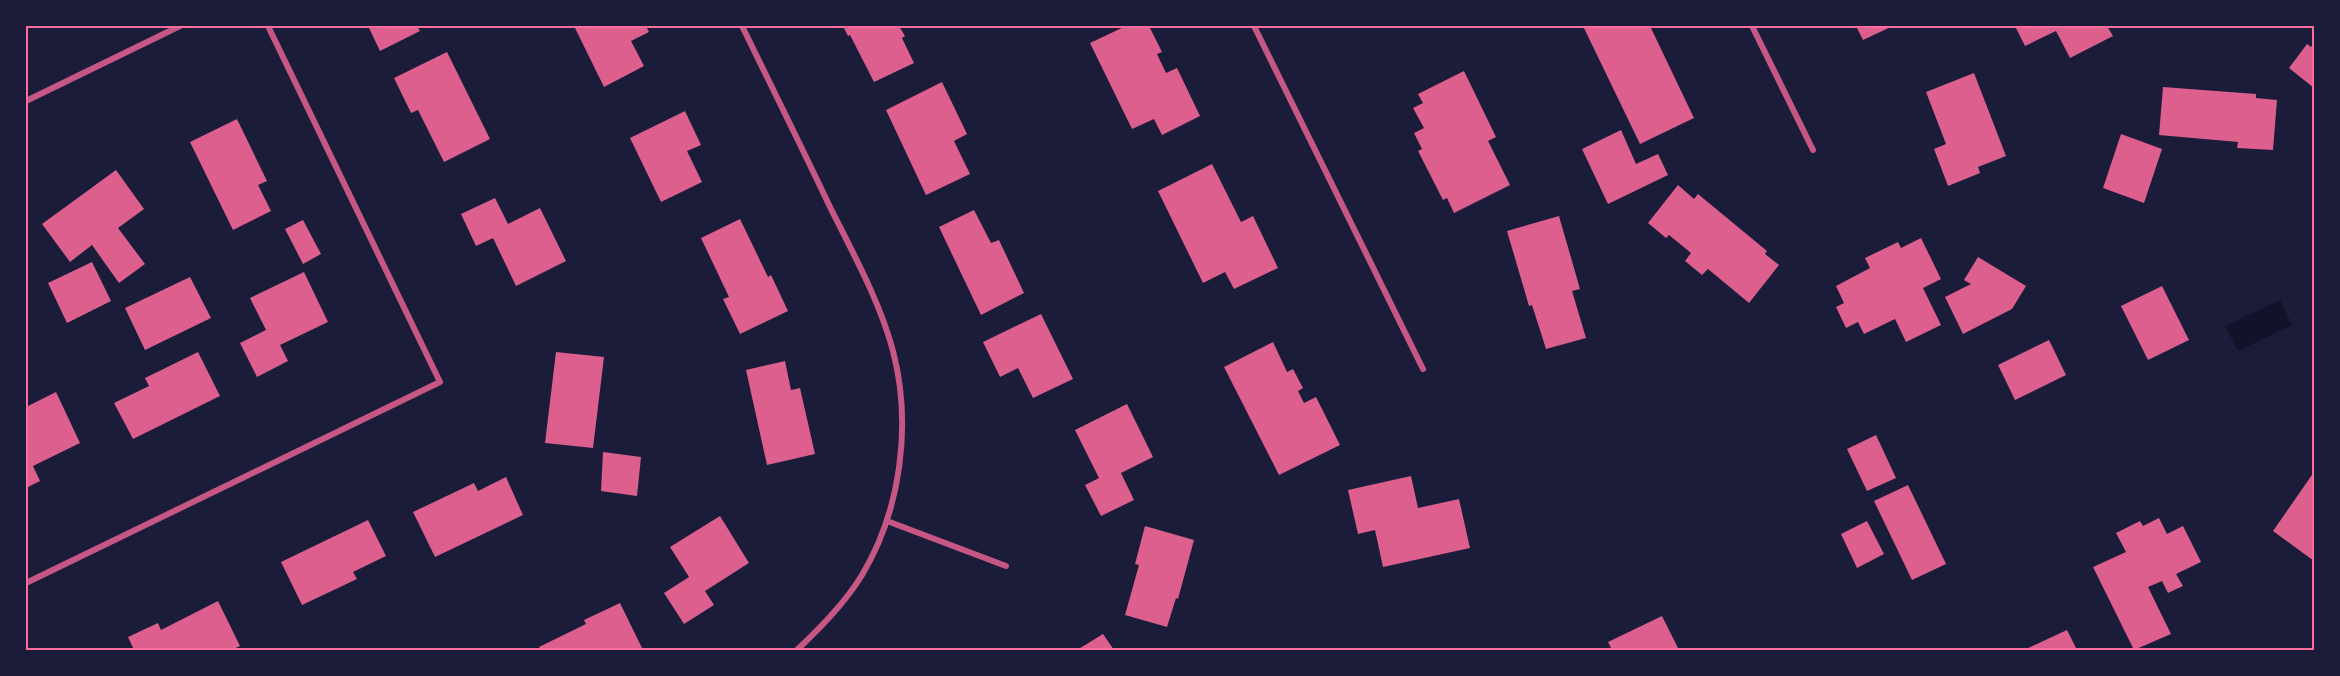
<svg xmlns="http://www.w3.org/2000/svg" width="2340" height="676" font-family="Roboto,sans-serif">
<rect width="100%" height="100%" fill="#1b1b3a"/>
<!-- water -->
<path fill="#12122b" d="M2280,300L2292,325L2238,351L2225,326Z"/>
<!-- building -->
<g fill="#dd5f8e">
<path d="M368,26H417L420,31L380,51Z"/>
<path d="M580,26H646L649,32L631,41L644,66L604,87L575,28Z"/>
<path d="M843,26H899L905,36L902,38L914,63L874,82L850,35L848,36Z"/>
<path d="M1126,26H1149L1162,52L1157,54L1166,73L1177,68L1200,116L1162,135L1154,119L1132,129L1090,43Z"/>
<path d="M1583,26H1650L1694,118L1640,144Z"/>
<path d="M1856,26H1893L1863,40Z"/>
<path d="M2015,26H2107L2113,36L2070,58L2056,31L2025,46Z"/>
<path d="M2314,42V88L2289,68L2307,44L2311,47Z"/>
<path d="M447,52L490,139L444,162L418,110L411,113L394,78Z"/>
<path d="M1464,71L1496,137L1488,141L1510,185L1454,213L1447,198L1443,200L1418,151L1422,149L1414,133L1424,128L1413,108L1423,103L1418,94Z"/>
<path d="M1974,73L2006,156L1978,167L1980,173L1948,186L1934,149L1946,144L1926,92Z"/>
<path d="M942,82L967,134L954,141L970,174L926,195L886,110Z"/>
<path d="M2163,87L2256,94V98L2277,100L2273,150L2237,148L2238,142L2159,135Z"/>
<path d="M685,111L701,145L687,151L702,182L661,202L630,138Z"/>
<path d="M237,119L267,181L258,185L271,211L233,230L190,142Z"/>
<path d="M1621,130L1636,164L1658,154L1668,175L1608,204L1582,149Z"/>
<path d="M2121,134L2162,149L2144,203L2103,188Z"/>
<path d="M1212,164L1241,222L1253,216L1278,268L1234,289L1225,272L1203,283L1158,191Z"/>
<path d="M116,170L144,209L118,228L145,264L119,283L92,245L70,262L42,224Z"/>
<path d="M1678,185L1694,199L1698,194L1767,251L1765,254L1779,265L1749,303L1708,269L1702,275L1685,261L1691,253L1669,235L1666,238L1648,223Z"/>
<path d="M495,198L508,224L540,208L566,261L516,286L493,238L476,246L461,214Z"/>
<path d="M974,210L991,243L999,240L1024,293L981,315L939,227Z"/>
<path d="M1559,216L1580,289L1572,291L1586,338L1546,349L1532,305L1529,306L1507,231Z"/>
<path d="M740,219L768,277L771,275L788,311L740,334L723,299L729,297L701,238Z"/>
<path d="M303,220L321,254L303,264L285,229Z"/>
<path d="M1921,238L1941,279L1923,288L1941,325L1906,342L1895,319L1864,334L1858,322L1846,328L1836,307L1844,303L1836,286L1870,268L1865,258L1898,242L1901,248Z"/>
<path d="M1978,257L2026,286L2012,309L1963,334L1945,297L1971,284L1964,280Z"/>
<path d="M92,262L111,301L67,323L48,283Z"/>
<path d="M304,272L328,322L280,345L288,361L257,377L240,343L266,330L250,298Z"/>
<path d="M190,277L211,318L145,350L125,308Z"/>
<path d="M2162,286L2189,340L2148,360L2121,306Z"/>
<path d="M1041,314L1073,379L1033,398L1018,368L1000,377L983,342Z"/>
<path d="M2049,340L2066,375L2015,400L1998,365Z"/>
<path d="M1273,342L1287,372L1293,369L1303,388L1298,391L1304,403L1316,397L1340,445L1279,475L1224,367Z"/>
<path d="M198,352L220,396L133,439L114,403L149,386L145,378Z"/>
<path d="M556,352L604,357L593,448L545,443Z"/>
<path d="M785,361L791,390L800,388L815,454L767,465L746,370Z"/>
<path d="M56,392L80,443L33,466L40,481L26,488V407Z"/>
<path d="M1127,404L1153,457L1121,473L1134,500L1101,516L1085,485L1099,478L1075,430Z"/>
<path d="M1876,435L1896,478L1867,491L1847,449Z"/>
<path d="M603,452L641,457L637,496L601,491Z"/>
<path d="M2314,472V561L2273,531Z"/>
<path d="M1411,476L1418,508L1459,499L1470,548L1383,567L1375,530L1358,534L1348,490Z"/>
<path d="M506,477L523,515L435,557L413,512L474,483L478,491Z"/>
<path d="M1908,485L1946,564L1912,580L1874,501Z"/>
<path d="M720,516L749,563L705,591L714,605L684,624L664,593L689,577L670,547Z"/>
<path d="M2159,518L2167,534L2183,526L2201,562L2176,574L2183,586L2168,593L2162,581L2148,587L2171,634L2134,650L2093,567L2126,552L2116,533L2140,521L2143,526Z"/>
<path d="M368,520L386,556L353,572L357,579L302,605L281,562Z"/>
<path d="M1867,521L1884,554L1857,568L1841,534Z"/>
<path d="M1145,526L1194,540L1178,599L1176,598L1167,627L1125,615L1139,565L1135,564Z"/>
<path d="M218,601L240,646L231,650H134L128,637L158,623L161,630Z"/>
<path d="M620,603L642,648L637,650H541L539,647L586,624L584,620Z"/>
<path d="M1662,616L1679,650H1612L1608,642Z"/>
<path d="M2067,630L2077,650H2024Z"/>
<path d="M1103,634L1114,650H1077Z"/>
</g>
<g fill="none" stroke-linecap="round" stroke-linejoin="round">
<!-- minor -->
<g stroke="#c65784" stroke-width="6">
<path d="M742,26C772,87 802,148 831,209C854,255 880,302 893,351C912,424 901,510 862,575C845,603 820,628 797,650"/>
<path d="M1254,26L1423,369"/>
<path d="M1752,26L1813,150"/>
<path d="M26,101L180,26"/>
<path d="M887,521L1006,566"/>
<path d="M26,583L440,382L268,26"/>
</g>
</g>
<!-- border -->
<rect width="2340" height="676" fill="none" stroke="#1b1b3a" stroke-width="54"/>
<rect x="27" y="27" width="2286" height="622" fill="none" stroke="#ff6b9d" stroke-width="2"/>
</svg>
